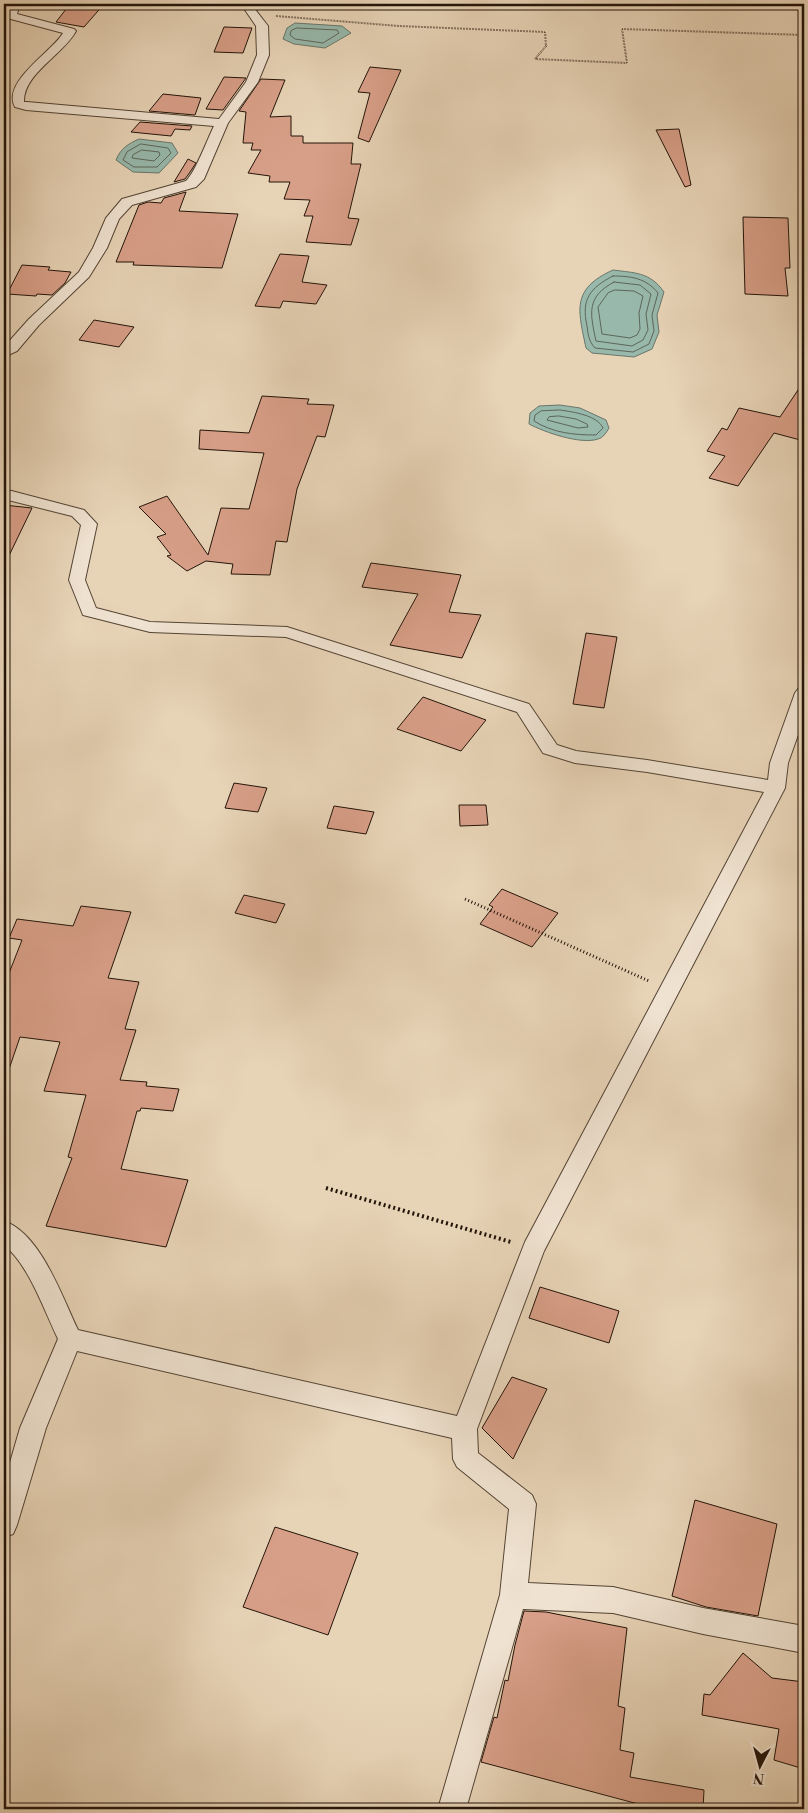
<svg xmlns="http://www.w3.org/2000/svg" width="808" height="1813" font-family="'Libre Bodoni',serif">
<rect width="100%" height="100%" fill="#e7d3b6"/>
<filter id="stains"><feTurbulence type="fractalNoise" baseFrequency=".004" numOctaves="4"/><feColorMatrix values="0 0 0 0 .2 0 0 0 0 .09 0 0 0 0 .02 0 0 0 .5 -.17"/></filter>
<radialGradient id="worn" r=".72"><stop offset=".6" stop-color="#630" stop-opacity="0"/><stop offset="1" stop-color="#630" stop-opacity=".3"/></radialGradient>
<!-- water -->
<g fill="#97b8ab" stroke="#69766a">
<path d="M295,23L342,26L351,33L325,48L294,44L283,39L287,28Z"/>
<path d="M139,139L172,143L178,153L159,173L133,172L116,160C121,148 128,144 139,139Z"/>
<path d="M613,270C635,273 650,272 664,292L657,315L659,332L652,349L634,357L592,353L586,348C578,310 571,289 613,270Z"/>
<path d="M560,405L580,408L606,420L609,428C606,433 603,438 598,439C581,445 544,432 529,424L530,413L539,406Z"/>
</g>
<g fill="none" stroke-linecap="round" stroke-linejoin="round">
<!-- shore -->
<g stroke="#5d665a" stroke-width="1">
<path d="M297,28L337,30L339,33L323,43L295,39L290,35L291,31Z"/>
<path d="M141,144L168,148L171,153L157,167H134L123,160L127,152Z"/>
<path d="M142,150L159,152L160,155L154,161L132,158L133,155Z"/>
<path d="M613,276C631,276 646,278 658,293L652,315L654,331L649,344L633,352L595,348C589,342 588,334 587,326C581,299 590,288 613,276Z"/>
<path d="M614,282L640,285L651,294L646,314L648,330L643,340L632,346L596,341C590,313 586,297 614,282Z"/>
<path d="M615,290L634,291L643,296L639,313L640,329L637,335L630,338L602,334L598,307L608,293Z"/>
<path d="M560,410C573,412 597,415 603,428L596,435C574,435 553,433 534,421L535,415L541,411Z"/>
<path d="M559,416L576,419L587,424L588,427L578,428L547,420L549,417Z"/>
</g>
</g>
<!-- building -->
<g fill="#d89f88" stroke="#231409">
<path d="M70,4H104L84,27L56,22Z"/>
<path d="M224,27L252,28L243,53L214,52Z"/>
<path d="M370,67L401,70L369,142L358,138L370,93L358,92Z"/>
<path d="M224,77L246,78L223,110L206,109Z"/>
<path d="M261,79L285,80L270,117L291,116V136H303V143H353L351,164H361L348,218L359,219L351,245L306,242L313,216H304L310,200L284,199L290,182H269L270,176L248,173L261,150H251L253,143H243L246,112L239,111Z"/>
<path d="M163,94L201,98L195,115L149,111Z"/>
<path d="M140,122L192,126L190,130L175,129L171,136L131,132Z"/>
<path d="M679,129L691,185L685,187L656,130Z"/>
<path d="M188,159L196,163L188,175L185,179L174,182Z"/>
<path d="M186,192L179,211L238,214L222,268L133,265L134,262H116L139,205L148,202L161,203L164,198Z"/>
<path d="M743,217L788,218L790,268H785L788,296L745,294Z"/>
<path d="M280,254L309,256L302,282L327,285L316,304L283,301L280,308L255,306Z"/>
<path d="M22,265L50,267L48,270L71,272L65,283L52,295L37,294L36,296L7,294Z"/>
<path d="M94,320L134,327L119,347L79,340Z"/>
<path d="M804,381V441L774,433L738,486L709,478L725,456L707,451L722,428L727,430L739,408L780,417Z"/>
<path d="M262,396L309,399L307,404L334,405L325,437L317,436L297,489L287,542L276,541L270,575L231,574L233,564L206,561L187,571L167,556L171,555L157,537L166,534L139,507L167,496L208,555L221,508L249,509L264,453L199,449L200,430L249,433Z"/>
<path d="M4,505L32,508L4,566Z"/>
<path d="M371,563L461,575L449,612L481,615L462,658L390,645L418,594L362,587Z"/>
<path d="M586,633L617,637L604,708L573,704Z"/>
<path d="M423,697L486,720L461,751L397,729Z"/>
<path d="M234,783L267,788L258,812L225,808Z"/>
<path d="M459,805H486L488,825L460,826Z"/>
<path d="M334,806L374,812L366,834L327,828Z"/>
<path d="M502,889L558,913L532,947L480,924L493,907L489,905Z"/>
<path d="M244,895L285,904L276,923L235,913Z"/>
<path d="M81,906L131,912L108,978L139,982L125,1029L136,1030L120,1080L147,1082L146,1086L179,1089L173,1111L141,1108L140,1111H137L121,1169L188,1180L166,1247L46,1226L72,1158L68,1157L86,1095L44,1091L60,1042L20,1037L7,1075L4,1074V986L22,940L9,938L17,919L73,926Z"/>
<path d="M540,1287L619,1311L609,1343L529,1318Z"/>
<path d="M512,1377L547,1389L513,1459L482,1428Z"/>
<path d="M695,1500L777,1524L758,1616L706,1607L672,1596Z"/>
<path d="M275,1527L358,1553L328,1635L243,1607Z"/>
<path d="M524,1611L546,1612L627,1628L618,1706L625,1708L620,1750L634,1753L630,1777L704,1790L703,1809H641L642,1805L481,1762L494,1717L497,1718L505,1680L508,1681L515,1645Z"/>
<path d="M743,1653L772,1678L804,1682V1769L774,1760L779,1729L702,1715L704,1694L710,1695Z"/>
</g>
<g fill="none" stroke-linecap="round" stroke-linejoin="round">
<!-- minor casing -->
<g stroke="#544434" stroke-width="2">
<g id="minor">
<path d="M10,4H20L17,14L74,29L76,31C63,55 23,74 24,102H27L219,119L246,82L257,55L256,26L241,4H251L268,26L269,55L258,82L228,123L204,179L196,187L132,205L119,219L107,248L89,277L39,325L17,351L4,357V347L29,319L79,272L93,248L106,218L122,199L186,181C196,171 207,140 214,126L26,110L15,107C1,82 53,51 63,33L7,18L5,16Z"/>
<path d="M4,489L84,510L97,524L85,580L96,608L150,622L287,627L529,704L557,745L576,751L647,760L768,780L770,763L795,693L798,689L804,687V718L788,763L785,788L544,1251L477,1429L478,1453L532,1495L536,1504L528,1583L613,1587L703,1608L804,1626V1653L703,1634L613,1613L523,1609L466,1809H438L500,1595L509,1509L457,1467L453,1459L452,1438L77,1351L46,1428L17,1525L13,1534L4,1537V1483L20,1428L58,1339C44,1310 29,1265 4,1245V1221C41,1234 62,1297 78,1330L457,1416L525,1242L764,792L647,772L575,763L543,753L517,712L286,637L150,632L83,615L69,580L81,525L72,516L4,499Z"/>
</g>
</g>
<!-- path-far2 -->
<path stroke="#231409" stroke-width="2" stroke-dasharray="0.5 1" stroke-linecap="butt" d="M276,16L399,26L545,32L546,46L535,59L627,63L622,29L804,35"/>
<!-- path-far1 -->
<path stroke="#231409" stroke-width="3" stroke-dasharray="1 2.5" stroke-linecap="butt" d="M465,899L649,981"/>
<!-- path -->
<path stroke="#231409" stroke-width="4" stroke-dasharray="2 3" stroke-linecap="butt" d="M326,1188L511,1242"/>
<!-- minor -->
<use href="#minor" fill="#efe2d0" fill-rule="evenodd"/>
</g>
<!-- margin -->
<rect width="808" height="1813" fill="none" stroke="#e7d3b6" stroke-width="20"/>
<rect x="5" y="5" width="798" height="1803" fill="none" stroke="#231409" stroke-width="2.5"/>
<rect x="10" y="10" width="788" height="1793" fill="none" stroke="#231409"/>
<!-- north arrow -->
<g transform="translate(760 1766) rotate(186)" stroke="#efe2d0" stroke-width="4" paint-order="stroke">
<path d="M0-4L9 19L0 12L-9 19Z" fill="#231409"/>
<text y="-8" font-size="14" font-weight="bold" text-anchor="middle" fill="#231409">N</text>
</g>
<rect width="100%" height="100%" filter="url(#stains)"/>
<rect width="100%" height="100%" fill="url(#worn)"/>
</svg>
